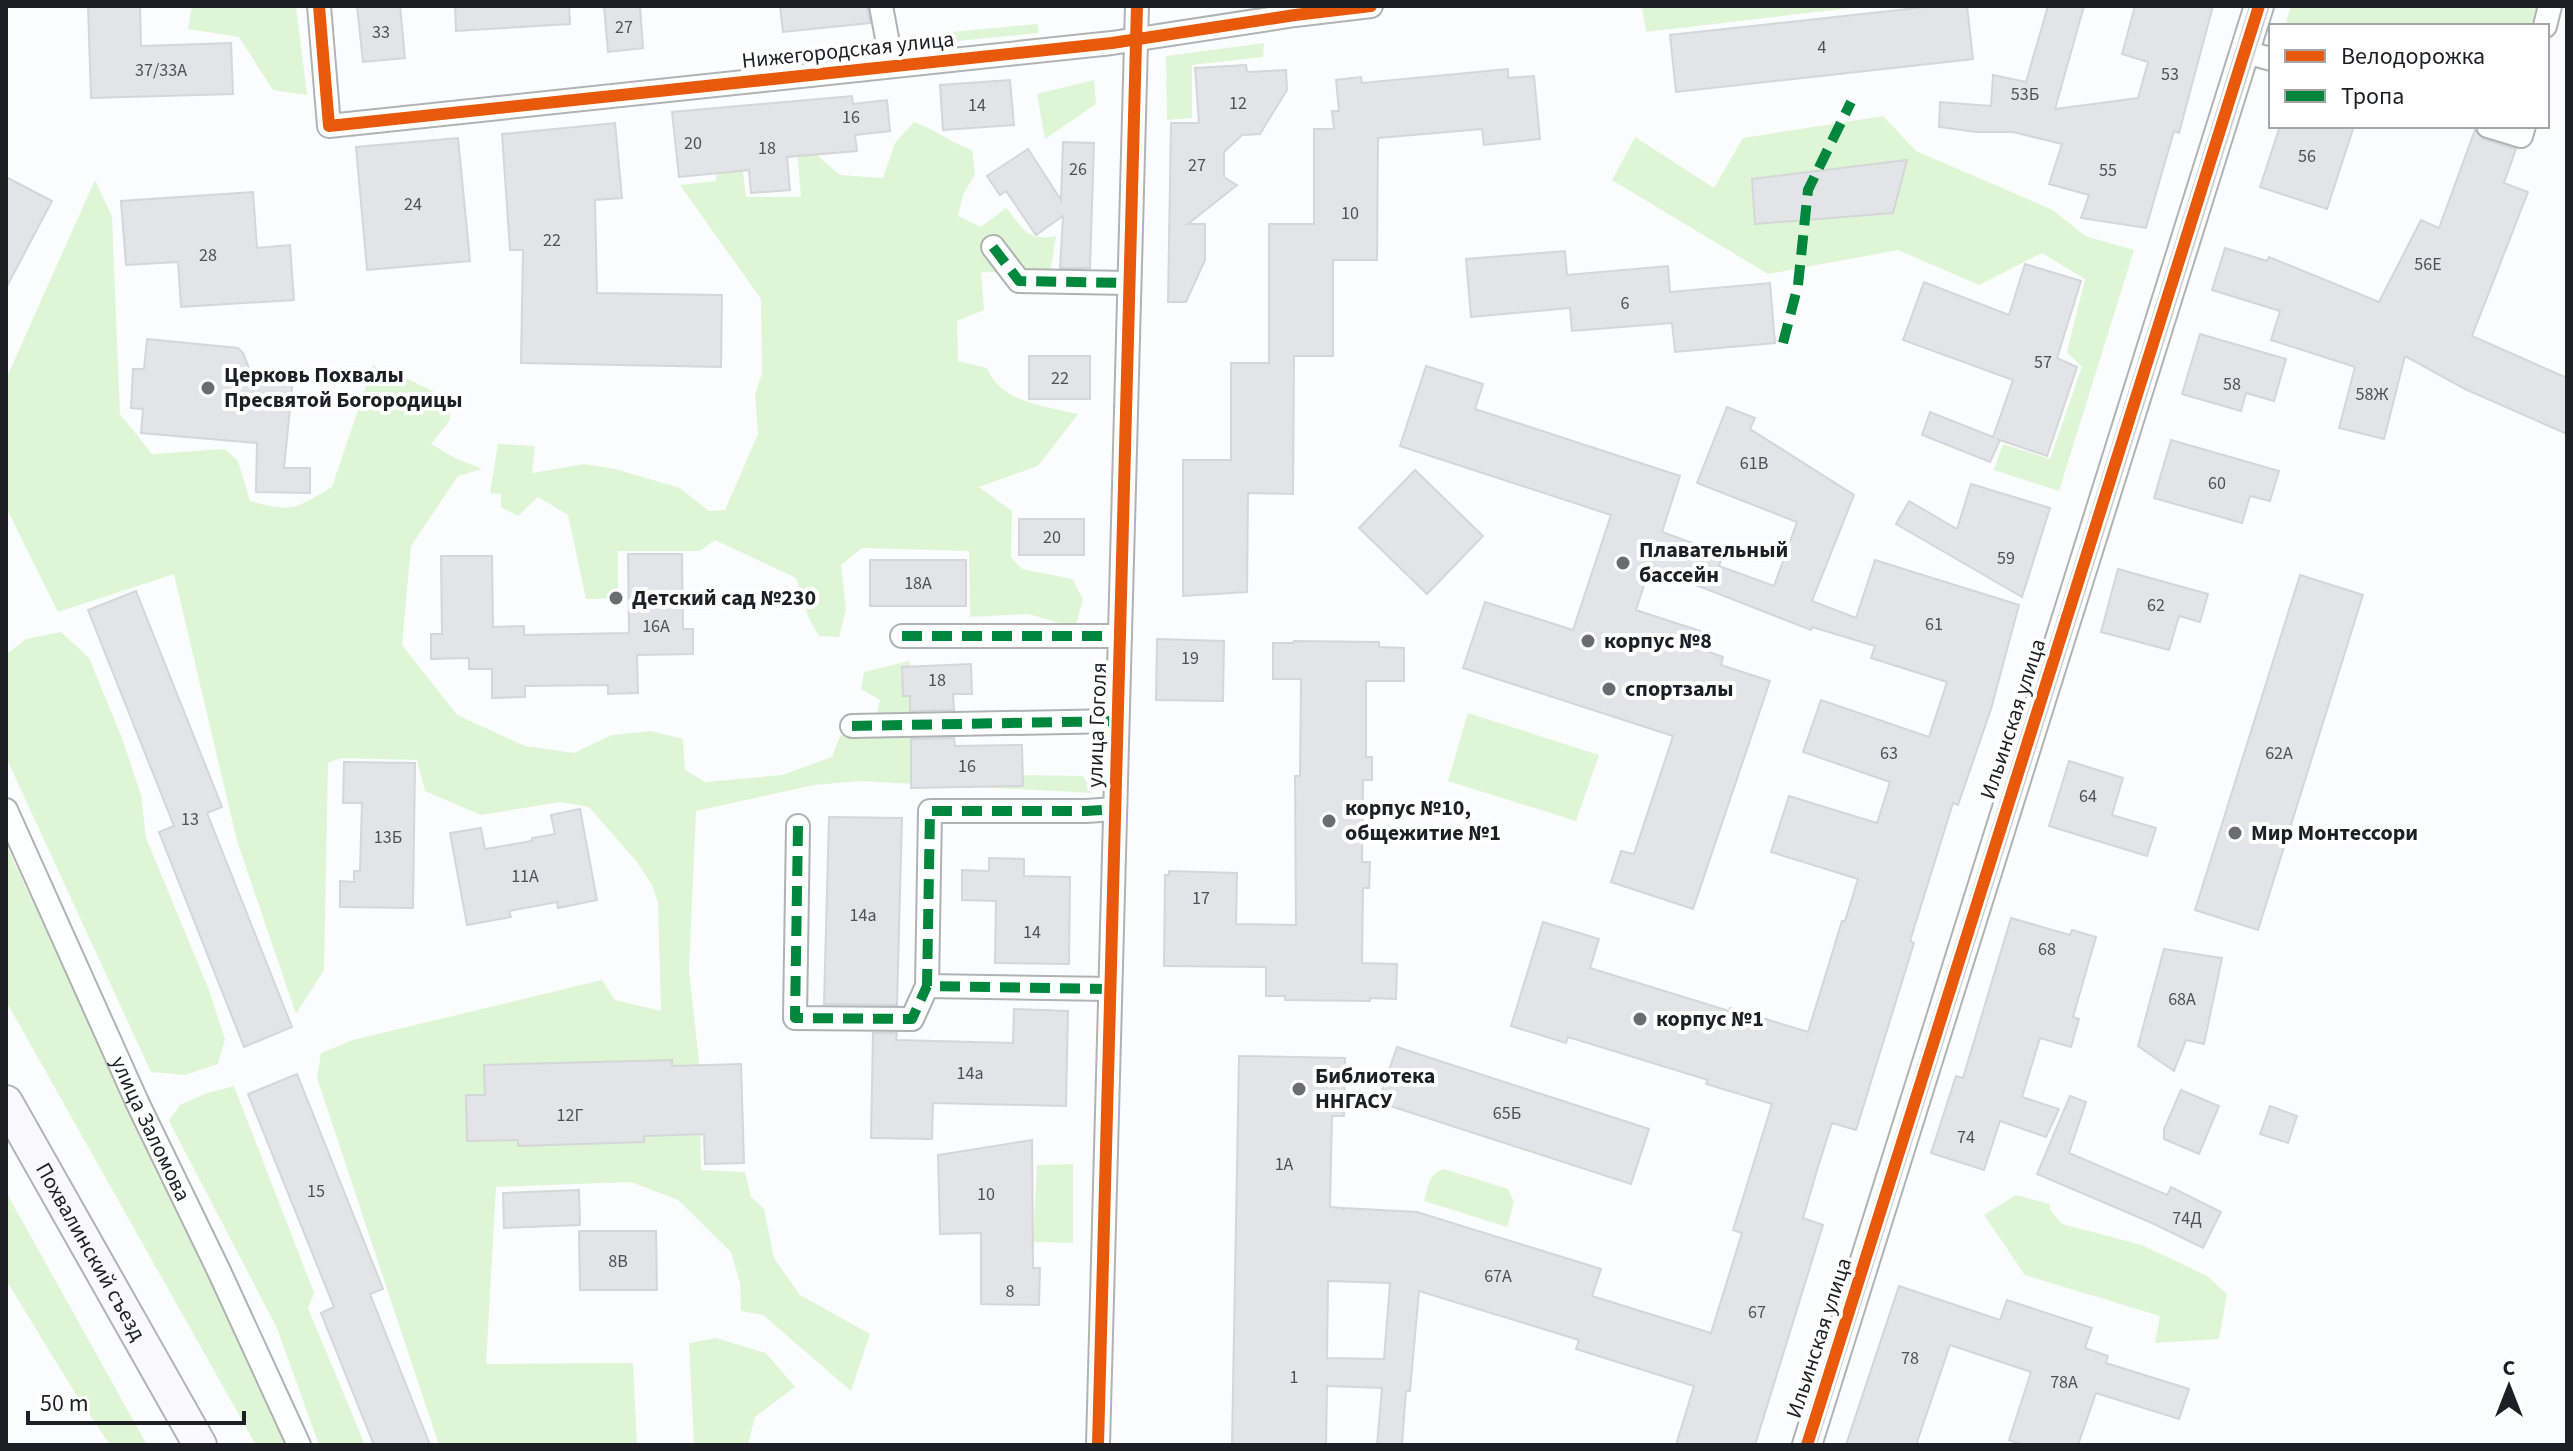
<svg xmlns="http://www.w3.org/2000/svg" width="2573" height="1451" font-family="'Source Sans 3',sans-serif">
<rect width="100%" height="100%" fill="#fbfcfd"/>
<!-- green -->
<g fill="#def6d6">
<path d="M192,6H296L307,95L273,90L239,37L188,29Z"/>
<path d="M1642,6H1867L1646,32Z"/>
<path d="M2291,6H2538L2531,26H2285Z"/>
<path d="M1037,24L1039,33L937,43L940,33Z"/>
<path d="M1264,43L1263,57L1192,65V118L1167,120L1166,56Z"/>
<path d="M1094,80L1096,104L1045,139L1037,94Z"/>
<path d="M1883,116L1916,151L2053,210L2085,236L2134,250L2059,491L1994,470L2003,444L2050,459L2082,367L2067,352L2085,279L2042,253L1979,285L1898,250L1768,274L1612,180L1635,137L1714,188L1743,138Z"/>
<path d="M914,122C935,129 951,143 972,150L975,174L963,195L958,216L981,227L1006,208C1023,228 1027,242 1056,236L1050,274L981,272L984,310L957,321L958,361L987,368C1001,403 1045,406 1078,414L1038,466L979,487L1012,511L1011,557L1022,569L1072,579L1083,599L1075,628L1029,614L970,617L969,551L862,548L841,565L846,610L839,637L819,636L809,619L796,578L715,540L700,551H618V598L586,599L568,515L538,497L518,516L501,507V494L490,493L498,444L535,446L532,473L584,464L615,469L680,488L709,511L725,510L758,434L755,395L762,373L761,299L680,185L716,181L717,151L739,141L746,197H801L796,137L840,175L883,178L895,143Z"/>
<path d="M95,180L112,217L120,414L152,454L225,449L238,461L250,501C294,513 294,509 332,487L373,365L410,380L451,400L450,420L431,444L455,458L482,469L458,476L411,546L402,645L457,715L525,746L574,753L612,735L651,731L683,739L685,770L705,782L782,775L832,757L840,736L875,724L880,700L861,689L864,672L909,661L917,688L925,695L911,724L923,769L1017,775L1083,776L1093,793L859,781L814,785L696,811L689,971L699,1061L701,1170L745,1172L751,1197L764,1209L774,1258L800,1295L870,1334L851,1391L763,1315L741,1311L740,1283L731,1252L678,1200L631,1182L496,1187L486,1364L633,1363L637,1445H439L317,1078L321,1053L353,1040L602,980L615,1000L661,1011L658,903L652,885L637,862L589,807L560,802L481,815L425,791L417,760L341,758L328,763L324,970L296,1014L237,841L174,574L58,612L6,507V379Z"/>
<path d="M61,632L89,658L122,738L141,795L146,838L209,990L225,1039L218,1064L185,1075L151,1072L6,757V655L26,639Z"/>
<path d="M1468,713L1599,755L1576,821L1448,781Z"/>
<path d="M6,845L287,1445H256L6,1001Z"/>
<path d="M234,1086L314,1293L308,1308L365,1445H319L277,1328L169,1121L180,1105L207,1093Z"/>
<path d="M1073,1164V1243L1033,1242L1037,1165Z"/>
<path d="M1444,1169L1508,1189L1514,1202L1507,1227L1424,1201C1428,1187 1429,1173 1444,1169Z"/>
<path d="M6,1192L147,1445H110L77,1396L6,1280Z"/>
<path d="M2016,1195L2050,1204V1210L2062,1224L2142,1245L2207,1276L2227,1294L2219,1339L2155,1343L2160,1316L2025,1275L1984,1215Z"/>
<path d="M716,1338L766,1353L795,1387L755,1417L748,1445H694L689,1343Z"/>
</g>
<!-- building -->
<g fill="#e3e4e7" stroke="#d4d6d8" stroke-width="2" fill-rule="evenodd">
<path d="M88,6H140L141,46L231,43L233,94L91,98Z"/>
<path d="M357,6H400L405,58L363,62Z"/>
<path d="M455,6H569L570,24L456,31Z"/>
<path d="M604,6H640L643,48L608,52Z"/>
<path d="M780,6H867L870,23L783,32Z"/>
<path d="M1935,6H1967L1973,59L1676,92L1670,35Z"/>
<path d="M2048,6H2084L2055,109L2138,98L2148,62L2122,54L2135,6H2213L2179,133L2174,131L2146,228L2081,218L2089,195L2049,184L2062,144L2013,132H1976L1939,127L1940,102L1991,106L1993,75L2026,82Z"/>
<path d="M1246,65L1247,72L1286,70L1287,90L1260,134L1242,135L1224,152V177L1237,185L1188,224H1205V260L1186,302H1168L1171,123H1199L1195,68Z"/>
<path d="M1508,69V78L1534,76L1540,139L1484,145L1482,129L1378,138L1377,260H1333V356H1294L1293,494L1248,493L1247,592L1183,596V460H1231V363H1269V224H1314V129H1334L1332,111H1339L1336,80L1361,77L1362,83Z"/>
<path d="M1010,80L1014,125L943,130L940,85Z"/>
<path d="M852,96L853,104L887,100L890,131L855,135L857,151L787,157L790,190L751,193L749,170L679,177L672,112Z"/>
<path d="M615,123L622,198L595,200L597,293L722,295L721,367L521,363L523,250H510L502,134Z"/>
<path d="M2280,126H2354L2327,209L2260,187Z"/>
<path d="M2475,130L2483,139L2516,149L2504,183L2528,192L2472,336L2567,378V434L2465,389L2405,356L2384,439L2339,428L2355,367L2271,340L2280,311L2212,290L2225,248L2267,261L2269,257L2379,302L2421,220L2439,228Z"/>
<path d="M458,138L470,261L367,270L356,147Z"/>
<path d="M1063,142L1094,143L1090,268H1060L1063,216L1036,235L1006,191L1000,195L987,176L1028,149L1061,200Z"/>
<path d="M1907,160L1893,213L1755,224L1752,179Z"/>
<path d="M6,177L52,201L6,288Z"/>
<path d="M253,192L257,248L290,245L294,300L181,307L178,262L126,265L121,201Z"/>
<path d="M1565,251L1567,275L1668,266L1670,292L1770,283L1775,343L1675,352L1672,323L1572,331L1570,308L1471,317L1466,259Z"/>
<path d="M2025,264L2081,281L2057,358L2077,367L2047,456L1997,439L2000,440L1990,462L1922,435L1930,412L1993,437L2013,380L1903,340L1924,282L2009,315Z"/>
<path d="M2200,334L2286,359L2274,401L2246,393L2241,411L2182,394Z"/>
<path d="M147,339L238,348L243,353L251,373L293,378L284,468H310V493L256,492L257,443L141,433L143,409L131,408L133,369H144Z"/>
<rect x="1029" y="356" width="61" height="43"/>
<path d="M1426,366L1483,384L1475,409L1680,476L1662,532L1723,554L1719,566L1774,586L1797,522L1697,483L1727,407L1755,418L1750,429L1854,495L1812,601L1856,618L1875,560L2019,605L1991,709L1958,805L1953,803L1910,941L1914,943L1856,1130L1832,1123L1818,1167L1803,1218L1823,1225L1755,1445H1676L1694,1386L1576,1349L1579,1340L1419,1291L1410,1391H1406L1402,1445H1377L1382,1388L1327,1386L1326,1445H1232L1239,1056L1345,1058L1344,1116H1332L1330,1207L1343,1208V1211L1344,1208L1417,1212L1601,1269L1592,1296L1711,1333L1742,1233L1733,1230L1772,1104L1706,1084L1708,1080L1568,1037L1566,1043L1511,1026L1543,922L1599,939L1590,968L1729,1011L1730,1008L1808,1032L1842,921H1845L1858,879L1771,852L1789,796L1877,823L1890,782L1803,752L1821,700L1929,737L1947,682L1871,658L1875,646L1812,627L1811,630L1650,567L1636,610L1706,633L1701,649L1723,657L1721,665L1770,681L1693,909L1611,882L1621,851L1634,854L1673,736L1463,668L1485,602L1573,630L1611,515L1400,446ZM1328,1281L1390,1283L1384,1359L1327,1358Z"/>
<path d="M2171,440L2279,471L2270,501L2250,496L2242,523L2154,498Z"/>
<path d="M1415,470L1483,536L1427,594L1359,528Z"/>
<path d="M1971,484L2050,508L2022,597L1896,524L1909,501L1957,529Z"/>
<rect x="1019" y="519" width="65" height="36"/>
<path d="M628,554H682L683,629H693V654L637,655L638,693L608,694V685L525,686V697L492,698V669H469V658L431,659V634H442L441,556H492L493,627L524,626V635L629,633Z"/>
<rect x="870" y="560" width="96" height="46"/>
<path d="M2118,569L2208,594L2200,622L2179,616L2169,650L2101,632Z"/>
<path d="M2300,575L2363,595L2258,930L2195,910Z"/>
<path d="M136,591L222,807L207,813L292,1027L244,1047L159,832L174,826L88,610Z"/>
<path d="M1157,639L1224,641L1223,701L1156,700Z"/>
<path d="M1294,641L1379,642V647L1404,648V681H1366V757H1372V780H1363L1362,862H1370L1369,888H1363L1362,963L1397,964L1396,999L1370,998V1001L1285,1000V996H1266V967L1164,966L1165,875H1169V871L1237,873L1236,924L1296,925L1295,776H1300L1301,679H1273V643H1293Z"/>
<path d="M971,664L972,694H953L954,710L910,711V696H903L902,667Z"/>
<path d="M954,738L955,746L1022,745L1023,786L911,788V739Z"/>
<path d="M2069,761L2123,778L2112,815L2156,828L2147,856L2049,826Z"/>
<path d="M344,762L415,763L413,908L340,907V881L354,882V871H360L362,803H343Z"/>
<path d="M580,809L597,900L558,908L557,902L509,911L511,917L467,925L450,833L481,828L485,849L532,841V838L555,834L551,815Z"/>
<path d="M829,817L902,818L897,1005L824,1004Z"/>
<path d="M989,858L1024,859V876L1070,877L1069,964L995,963L996,901L962,900V870L989,871Z"/>
<path d="M2011,918L2070,935L2072,930L2096,937L2073,1017L2079,1019L2071,1047L2040,1038L2022,1097L2059,1109L2046,1137L2000,1121L1984,1170L1931,1153L1956,1076L1963,1078Z"/>
<path d="M2164,949L2222,958L2204,1044L2186,1040L2174,1071L2138,1046Z"/>
<path d="M1014,1009L1068,1011L1066,1106L933,1103L932,1139L871,1138L873,1033H897L896,1040L1013,1043Z"/>
<path d="M1397,1047L1649,1129L1631,1184L1378,1102Z"/>
<path d="M672,1060V1066L741,1064L744,1163L705,1164L704,1134L644,1136V1142L518,1146V1140L467,1141L466,1095H485L484,1065Z"/>
<path d="M297,1074L383,1289L370,1294L430,1445H374L321,1313L334,1307L248,1094Z"/>
<path d="M2181,1090L2219,1106L2199,1154L2164,1139V1129Z"/>
<path d="M2070,1096L2086,1102L2069,1153L2167,1195L2171,1187L2221,1212L2203,1248L2152,1223L2037,1174Z"/>
<path d="M2270,1106L2297,1116L2288,1143L2260,1134Z"/>
<path d="M1032,1140L1033,1268H1040L1039,1305L981,1304V1233L940,1234L938,1155Z"/>
<path d="M579,1190L580,1225L504,1228L503,1193Z"/>
<path d="M579,1231H656L657,1290H580Z"/>
<path d="M1899,1286L2000,1320L2007,1300L2092,1328L2085,1348L2108,1356L2106,1363L2189,1389L2179,1419L2096,1393L2078,1445H2024L2009,1440L2031,1372L1950,1345L1916,1445H1846Z"/>
</g>
<g fill="none" stroke-linecap="round" stroke-linejoin="round">
<!-- minor casing -->
<g stroke="#b1b2b4" stroke-width="26">
<g id="minor">
<path d="M319,6L329,126L1112,43L1295,15L1371,6"/>
<path d="M881,6L892,65"/>
<path d="M2545,26L2550,6"/>
<path d="M2245,52L2271,59"/>
<path d="M2488,126L2521,136L2524,126"/>
<path d="M993,247L1019,281L1129,283"/>
<path d="M902,636H1120"/>
<path d="M852,726L1117,721"/>
<path id="s1" d="M6,810L138,1104L219,1271L299,1445"/>
<path d="M798,826L795,1018L912,1019L927,986"/>
<path d="M1110,989L927,986L930,811H1086L1115,809"/>
<path d="M1098,1445L1137,6"/>
</g>
</g>
<!-- tertiary casing -->
<g stroke="#b1b2b4" stroke-width="32">
<path id="tertiary" d="M1807,1445L2259,6"/>
</g>
<!-- secondary casing -->
<g stroke="#b1b2b4" stroke-width="36">
<g id="secondary">
<path id="s2" d="M6,1102L200,1445"/>
</g>
</g>
<!-- minor -->
<use href="#minor" stroke="#feffff" stroke-width="22"/>
<!-- tertiary -->
<use href="#tertiary" stroke="#feffff" stroke-width="28"/>
<!-- secondary -->
<use href="#secondary" stroke="#f9f9fb" stroke-width="32"/>
<!-- tram -->
<g stroke="#d0d1d1" stroke-width="2">
<path d="M1799,1445L2250,6"/>
<path d="M1816,1445L2269,6"/>
</g>
<!-- quiet -->
<g stroke="#00873e" stroke-width="10" stroke-dasharray="20 10" stroke-linecap="butt">
<path d="M993,247L1019,281L1129,283"/>
<path d="M1783,343L1798,285L1808,190L1851,102"/>
<path d="M902,636H1120"/>
<path d="M852,726L1117,721"/>
<path d="M798,826L795,1018L912,1019L927,986"/>
<path d="M1110,989L927,986L930,811H1086L1115,809"/>
</g>
<!-- cycleway casing -->
<g stroke="#fff" stroke-width="17">
<g id="cycleway">
<path d="M319,6L329,126L1112,43L1295,15L1371,6"/>
<path d="M1098,1445L1137,6"/>
<path d="M1807,1445L2259,6"/>
</g>
</g>
<!-- cycleway -->
<use href="#cycleway" stroke="#e8590c" stroke-width="12"/>
</g>
<!-- markers -->
<g fill="#6b6c70" stroke="#fff" stroke-width="3">
<circle cx="208" cy="388" r="8"/>
<circle cx="1623" cy="563" r="8"/>
<circle cx="616" cy="598" r="8"/>
<circle cx="1588" cy="641" r="8"/>
<circle cx="1609" cy="689" r="8"/>
<circle cx="1329" cy="821" r="8"/>
<circle cx="2235" cy="833" r="8"/>
<circle cx="1640" cy="1019" r="8"/>
<circle cx="1299" cy="1089" r="8"/>
</g>
<g text-anchor="middle" dominant-baseline="central" stroke-width="8" stroke-linejoin="round" paint-order="stroke">
<!-- number labels -->
<g font-size="18" fill="#505156">
<text x="624" y="27">27</text>
<text x="381" y="32">33</text>
<text x="1822" y="47">4</text>
<text x="161" y="70">37/33А</text>
<text x="2170" y="74">53</text>
<text x="2025" y="94">53Б</text>
<text x="1238" y="103">12</text>
<text x="977" y="105">14</text>
<text x="851" y="117">16</text>
<text x="693" y="143">20</text>
<text x="767" y="148">18</text>
<text x="2307" y="156">56</text>
<text x="1197" y="165">27</text>
<text x="1078" y="169">26</text>
<text x="2108" y="170">55</text>
<text x="413" y="204">24</text>
<text x="1350" y="213">10</text>
<text x="552" y="240">22</text>
<text x="208" y="255">28</text>
<text x="2428" y="264">56Е</text>
<text x="1625" y="303">6</text>
<text x="2043" y="362">57</text>
<text x="1060" y="378">22</text>
<text x="2232" y="384">58</text>
<text x="2372" y="394">58Ж</text>
<text x="1754" y="463">61В</text>
<text x="2217" y="483">60</text>
<text x="1052" y="537">20</text>
<text x="2006" y="558">59</text>
<text x="918" y="583">18А</text>
<text x="2156" y="605">62</text>
<text x="1934" y="624">61</text>
<text x="656" y="626">16А</text>
<text x="1190" y="658">19</text>
<text x="937" y="680">18</text>
<text x="1889" y="753">63</text>
<text x="2279" y="753">62А</text>
<text x="967" y="766">16</text>
<text x="2088" y="796">64</text>
<text x="190" y="819">13</text>
<text x="388" y="837">13Б</text>
<text x="525" y="876">11А</text>
<text x="1201" y="898">17</text>
<text x="863" y="915">14а</text>
<text x="1032" y="932">14</text>
<text x="2047" y="949">68</text>
<text x="2182" y="999">68А</text>
<text x="970" y="1073">14а</text>
<text x="1507" y="1113">65Б</text>
<text x="570" y="1115">12Г</text>
<text x="1966" y="1137">74</text>
<text x="1284" y="1164">1А</text>
<text x="316" y="1191">15</text>
<text x="986" y="1194">10</text>
<text x="2187" y="1218">74Д</text>
<text x="618" y="1261">8В</text>
<text x="1498" y="1276">67А</text>
<text x="1010" y="1291">8</text>
<text x="1757" y="1312">67</text>
<text x="1910" y="1358">78</text>
<text x="1294" y="1377">1</text>
<text x="2064" y="1382">78А</text>
</g>
<!-- street labels -->
<g font-size="22" fill="#1e1f24" stroke="#fff">
<text transform="translate(848 50) rotate(-6)">Нижегородская улица</text>
<text transform="translate(2013 719) rotate(-72)">Ильинская улица</text>
<text transform="translate(1097 725) rotate(-88)">улица Гоголя</text>
<text stroke="none"><textPath href="#s1" startOffset="350">улица Заломова</textPath></text>
<text stroke="none"><textPath href="#s2" startOffset="172">Похвалинский съезд</textPath></text>
<text transform="translate(1819 1338) rotate(-72)">Ильинская улица</text>
</g>
<!-- poi labels -->
<g font-size="22" font-weight="bold" fill="#1e1f24" stroke="#fff" text-anchor="start">
<text x="224" y="375">Церковь Похвалы<tspan x="224" dy="25">Пресвятой Богородицы</tspan></text>
<text x="1639" y="550">Плавательный<tspan x="1639" dy="25">бассейн</tspan></text>
<text x="632" y="598">Детский сад №230</text>
<text x="1604" y="641">корпус №8</text>
<text x="1625" y="689">спортзалы</text>
<text x="1345" y="808">корпус №10,<tspan x="1345" dy="25">общежитие №1</tspan></text>
<text x="2251" y="833">Мир Монтессори</text>
<text x="1656" y="1019">корпус №1</text>
<text x="1315" y="1076">Библиотека<tspan x="1315" dy="25">ННГАСУ</tspan></text>
</g>
</g>
<!-- border -->
<rect width="2573" height="1451" fill="none" stroke="#1e1f24" stroke-width="16"/>
<!-- legend -->
<rect x="2269" y="24" width="280" height="104" fill="#ffffff" stroke="#a5a5a7" stroke-width="2"/>
<rect x="2285" y="50" width="40" height="12" fill="#e8590c" stroke="#a5a5a7" stroke-width="2"/>
<text x="2341" y="64" font-size="24" fill="#1e1f24">Велодорожка</text>
<rect x="2285" y="90" width="40" height="12" fill="#00873e" stroke="#a5a5a7" stroke-width="2"/>
<text x="2341" y="104" font-size="24" fill="#1e1f24">Тропа</text>
<!-- north arrow -->
<g transform="translate(2509 1387)" stroke="#ffffff" stroke-width="6" paint-order="stroke">
<path d="M0-6L14 30L0 20L-14 30Z" fill="#1e1f24"/>
<text y="-12" font-size="22" font-weight="bold" text-anchor="middle" fill="#1e1f24">С</text>
</g>
<!-- scale -->
<path d="M28 1411v12h216v-12" fill="none" stroke="#1e1f24" stroke-width="4"/>
<text x="40" y="1411" font-size="24" fill="#1e1f24" stroke="#ffffff" stroke-width="6" paint-order="stroke">50 m</text>
</svg>
